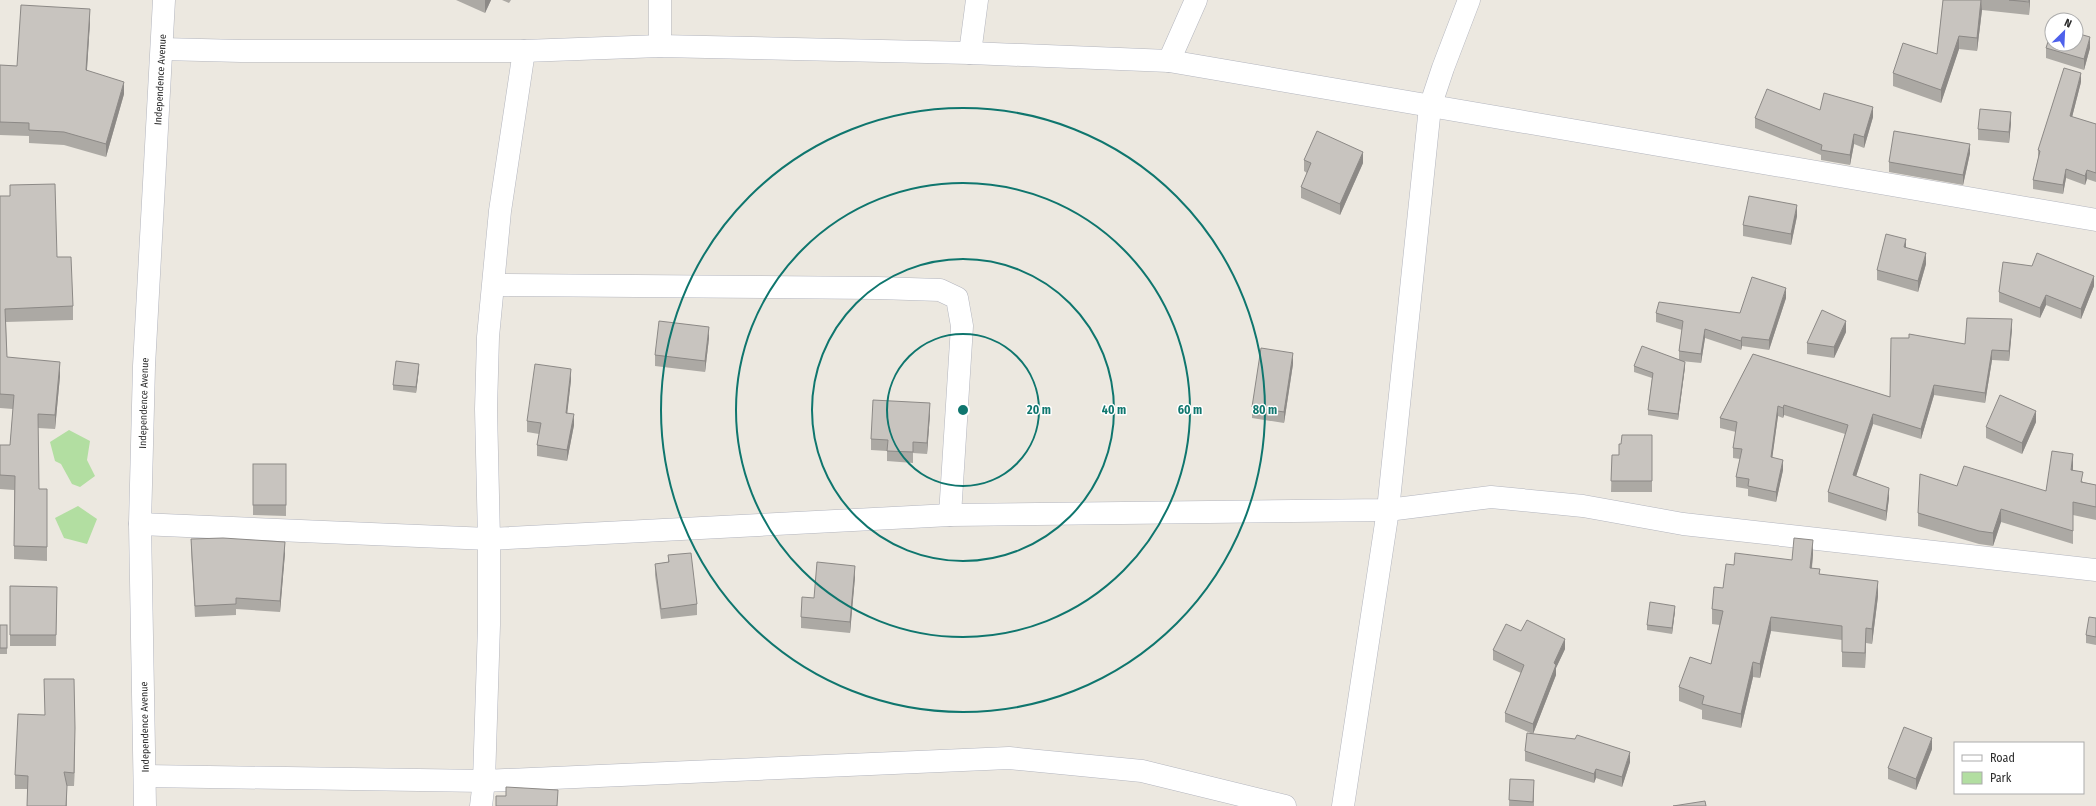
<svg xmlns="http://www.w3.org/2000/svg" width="2096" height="806" viewBox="0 0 2096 806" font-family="'Fira Sans Condensed',sans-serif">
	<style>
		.green { fill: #b2dea1 }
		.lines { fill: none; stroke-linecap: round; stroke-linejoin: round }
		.minor-casing { stroke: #b3b5be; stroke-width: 23 }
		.minor { stroke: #fff; stroke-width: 22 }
		.wall { fill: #aca9a4 }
		.shaded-wall { fill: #8c8986 }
		.building { fill: #c8c4bf; stroke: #8c8986 }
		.ring { fill: none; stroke: #0f766e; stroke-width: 2 }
		.labels { text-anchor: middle; stroke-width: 3; stroke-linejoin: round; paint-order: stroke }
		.street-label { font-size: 10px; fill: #2c2c2c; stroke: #fff }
		.centre { fill: #0f766e; stroke: #fff; stroke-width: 2 }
		.ring-label { font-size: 12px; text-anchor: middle; font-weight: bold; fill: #0f766e; stroke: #fff; stroke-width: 3; stroke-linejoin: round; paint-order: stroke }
	</style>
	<rect width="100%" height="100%" fill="#ece8e0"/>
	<!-- green -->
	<g class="green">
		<polygon points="69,430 90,441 87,460 95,476 80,487 72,484 61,464 55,461 50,442"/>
		<polygon points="78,506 97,519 87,544 64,538 55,518"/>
	</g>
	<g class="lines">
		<defs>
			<g id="minor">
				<polyline points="660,0 660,46"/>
				<polyline points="162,49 241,51 524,51 660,46 970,53 1169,61 2096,220"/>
				<polyline points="970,53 977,0"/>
				<polyline points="1169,61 1196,0"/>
				<polyline points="494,285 878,288 940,290 957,298 962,326 950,515"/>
				<polyline points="140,524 489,539 950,515 1388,510 1491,497 1583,506 1683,524 2096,570"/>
				<polyline points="145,776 484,781 1009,758 1142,771 1285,806"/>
				<path id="s1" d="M145 806 140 524 144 366 164 0"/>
				<polyline points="481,806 484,781 489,625 489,539 486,409 488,337 500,211 524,51"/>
				<polyline points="1343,806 1388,510 1430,107 1443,68 1469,0"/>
			</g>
		</defs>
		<!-- minor casing -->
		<use href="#minor" class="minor-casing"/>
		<!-- minor -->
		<use href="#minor" class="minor"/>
	</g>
	<!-- wall -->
	<g class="wall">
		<polygon points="456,0 491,0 485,13"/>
		<polygon points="502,0 511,0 509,3"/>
		<polygon points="1943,0 2030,0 2029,15 1982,10 1977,51 1959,49 1941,103 1893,86 1893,73 1937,54"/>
		<polygon points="90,22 87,70 124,94 106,157 64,145 29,143 29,136 0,135 0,65 17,66"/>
		<polygon points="2046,48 2090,48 2084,70 2046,58"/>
		<polygon points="2081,82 2072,117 2096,124 2096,182 2087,179 2085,185 2066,178 2063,194 2033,189 2033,180 2038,159 2038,150"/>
		<polygon points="1820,110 1873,117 1864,148 1854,144 1850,165 1821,160 1821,155 1755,128 1755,118"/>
		<polygon points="2011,123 2009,143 1978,140 1978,129"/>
		<polygon points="1970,153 1963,185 1889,172 1889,162"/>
		<polygon points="1304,160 1363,163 1340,215 1301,198 1301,187 1307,173 1304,171"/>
		<polygon points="10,185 57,257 73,306 73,320 6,322 7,357 60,376 55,429 38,428 39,489 47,489 47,561 14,559 14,490 0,489 0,445 10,445 13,409 0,408 0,196 10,196"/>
		<polygon points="1797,216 1791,245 1743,236 1743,225"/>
		<polygon points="1906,247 1926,264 1918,292 1877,280 1877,270"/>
		<polygon points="2094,286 2081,319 2046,305 2040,318 1999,302 1999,292"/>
		<polygon points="1786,298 1769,350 1742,346 1741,350 1705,338 1701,363 1681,361 1685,367 1678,420 1648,415 1648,410 1652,378 1634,372 1634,366 1679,360 1679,351 1682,330 1656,322 1656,313 1740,313"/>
		<polygon points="2012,329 2009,361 1992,360 1985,403 1934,395 1921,439 1873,424 1856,476 1889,498 1886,521 1828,502 1828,492 1845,434 1784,415 1783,418 1778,416 1772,458 1783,470 1776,502 1748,496 1748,489 1736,487 1736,477 1740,459 1733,458 1733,448 1736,432 1720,428 1720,418 1753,354 1890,397 1965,344"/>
		<polygon points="1846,332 1834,358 1807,354 1807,343"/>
		<polygon points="709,338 705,372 655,366 655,355"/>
		<polygon points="1293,364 1284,423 1252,418 1252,407"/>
		<polygon points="419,369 416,393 393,390 393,385"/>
		<polygon points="571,380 567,413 574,425 567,461 537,456 537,445 539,434 527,432 527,421"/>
		<polygon points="930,414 927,454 913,453 913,463 887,461 887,451 871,450 871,439"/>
		<polygon points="2036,422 2022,454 1986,438 1986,427"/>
		<polygon points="1652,435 1652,492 1611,492 1612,455 1619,455 1621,444"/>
		<polygon points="253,464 286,464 286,516 253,515"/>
		<polygon points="2073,467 2073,470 2083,482 2096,485 2096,520 2073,515 2073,544 2001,522 1993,546 1979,544 1918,526 1918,513 1957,486 2046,491"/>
		<polygon points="191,539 285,553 280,612 236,609 236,615 195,617 191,550"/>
		<polygon points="668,555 697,604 697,615 661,619 655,575 655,564 668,562"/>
		<polygon points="1813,555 1812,568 1820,574 1878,596 1872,644 1866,643 1865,668 1842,667 1842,640 1771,631 1760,678 1753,677 1741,728 1702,719 1702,710 1679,701 1679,687 1711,664 1720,625 1712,624 1712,609 1723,588 1734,565 1792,560"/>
		<polygon points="855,577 850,633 801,628 801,617 814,598"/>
		<polygon points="10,586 57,587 56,646 10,646"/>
		<polygon points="1675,611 1672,634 1647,630 1647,625"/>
		<polygon points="2096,618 2096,645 2086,643 2086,635"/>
		<rect x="0" y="625" width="7" height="29"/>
		<polygon points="1521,631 1565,649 1556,668 1556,675 1533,734 1505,722 1505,713 1521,673 1493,660 1493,650"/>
		<polygon points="1575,739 1630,762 1622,787 1596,778 1594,783 1525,761 1525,751"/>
		<polygon points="75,742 74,786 67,786 67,806 27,806 27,789 15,789 15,775"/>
		<polygon points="1932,749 1916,790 1888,779 1888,768"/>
		<polygon points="1510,779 1534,791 1534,806 1509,806"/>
	</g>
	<!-- shaded-wall -->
	<g class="shaded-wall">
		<polygon points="485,0 491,0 485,13"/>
		<polygon points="1981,0 1982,10 1977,51 1977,38"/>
		<polygon points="2029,0 2030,0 2029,15"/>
		<polygon points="90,9 90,22 86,83 86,70"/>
		<polygon points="1959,36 1959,49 1941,103 1941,90"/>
		<polygon points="2090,37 2090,48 2084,70 2084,59"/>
		<polygon points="2081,73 2081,82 2070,125 2070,116"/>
		<polygon points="124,82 124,94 106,157 106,144"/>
		<polygon points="1873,107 1873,117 1864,148 1864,137"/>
		<polygon points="2011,112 2011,123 2009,143 2009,132"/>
		<polygon points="1854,134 1854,144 1850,165 1850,155"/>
		<polygon points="1970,144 1970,153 1963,185 1963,175"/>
		<polygon points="1363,152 1363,163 1340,215 1340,204"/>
		<polygon points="2066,169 2066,178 2063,194 2063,185"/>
		<polygon points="2087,170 2087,179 2085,185 2085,176"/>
		<polygon points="1797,205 1797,216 1791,245 1791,234"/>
		<polygon points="1906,239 1906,250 1904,247"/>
		<polygon points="1926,253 1926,264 1918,292 1918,281"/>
		<polygon points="2094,276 2094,286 2081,319 2081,309"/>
		<polygon points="1786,288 1786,298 1769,350 1769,340"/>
		<polygon points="2046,295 2046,305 2040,318 2040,308"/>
		<polygon points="2012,319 2012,329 2009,361 2009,351"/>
		<polygon points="1846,321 1846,332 1834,358 1834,347"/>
		<polygon points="709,327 709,338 705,372 705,361"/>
		<polygon points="1705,329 1705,338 1701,363 1701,354"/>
		<polygon points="1742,337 1742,346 1741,350 1741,341"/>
		<polygon points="1992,350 1992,360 1985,403 1985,393"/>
		<polygon points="1293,353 1293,364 1284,423 1284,412"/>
		<polygon points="60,362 60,376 55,429 55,415"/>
		<polygon points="1685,362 1685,367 1678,420 1678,414"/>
		<polygon points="419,364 419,369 416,393 416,387"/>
		<polygon points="571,369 571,380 566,424 566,413"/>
		<polygon points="1934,385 1934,395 1921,439 1921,429"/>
		<polygon points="930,403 930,414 927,454 927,443"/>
		<polygon points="1784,405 1784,415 1783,418 1783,408"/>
		<polygon points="1778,406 1778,416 1771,467 1771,457"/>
		<polygon points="2036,411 2036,422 2022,454 2022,443"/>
		<polygon points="574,414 574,425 567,461 567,450"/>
		<polygon points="1873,414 1873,424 1853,486 1853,475"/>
		<polygon points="2073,454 2073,467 2071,483 2071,470"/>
		<polygon points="1783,460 1783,470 1776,502 1776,492"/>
		<polygon points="1889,488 1889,498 1886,521 1886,511"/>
		<polygon points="2001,509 2001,522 1993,546 1993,533"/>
		<polygon points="1813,540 1813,555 1810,582 1810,568"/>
		<polygon points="285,542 285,553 280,612 280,601"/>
		<polygon points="855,566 855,577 850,633 850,622"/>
		<polygon points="1878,581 1878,596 1872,644 1872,629"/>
		<polygon points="1675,606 1675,611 1672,634 1672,628"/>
		<polygon points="1771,617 1771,631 1760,678 1760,664"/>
		<polygon points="1866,628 1866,643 1865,668 1865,653"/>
		<polygon points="1565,639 1565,649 1556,668 1556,675 1533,734 1533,724 1554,663"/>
		<polygon points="1753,662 1753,677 1741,728 1741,714"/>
		<polygon points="75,728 75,742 74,786 74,773"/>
		<polygon points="1932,738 1932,749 1916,790 1916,779"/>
		<polygon points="1630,752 1630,762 1622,787 1622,777"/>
		<polygon points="1596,769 1596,778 1594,783 1594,774"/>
		<polygon points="1534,780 1534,791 1533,806"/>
	</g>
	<!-- building -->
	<g class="building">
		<polygon points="1943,0 1981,0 1977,38 1959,36 1941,90 1893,73 1903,43 1937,54"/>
		<polygon points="2009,0 2029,0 2029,2"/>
		<polygon points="21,5 90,9 86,70 124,82 106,144 64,132 29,130 29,123 0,122 0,65 17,66"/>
		<polygon points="2052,29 2052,44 2076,44 2076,33 2090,37 2084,59 2046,48"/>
		<polygon points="2064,68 2081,73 2070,116 2096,124 2096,173 2087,170 2085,176 2066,169 2063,185 2033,180 2040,151 2038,150"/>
		<polygon points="1767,89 1820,110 1824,93 1873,107 1864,137 1854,134 1850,155 1821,150 1822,145 1755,118"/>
		<polygon points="1980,109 2011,112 2009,132 1978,129"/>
		<polygon points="1317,131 1363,152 1340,204 1301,187 1311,163 1304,160"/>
		<polygon points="1894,131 1970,144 1963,175 1889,162"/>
		<polygon points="55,184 57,257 71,257 73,306 5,309 7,357 60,362 55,415 38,414 39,489 47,489 47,547 14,546 15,476 0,475 0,445 10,445 14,395 0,394 0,196 10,196 10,185"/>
		<polygon points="1749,196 1797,205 1791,234 1743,225"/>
		<polygon points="1886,234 1906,239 1904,247 1926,253 1918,281 1877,270"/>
		<polygon points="2037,253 2094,276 2081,309 2046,295 2040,308 1999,292 2003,262 2032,266"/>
		<polygon points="1752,277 1786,288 1769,340 1742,337 1741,341 1705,329 1701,354 1679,351 1683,321 1656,313 1659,302 1740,313"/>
		<polygon points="1822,310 1846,321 1834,347 1807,343"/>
		<polygon points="1967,318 2012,319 2009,351 1992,350 1985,393 1934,385 1921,429 1873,414 1853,475 1889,488 1886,511 1828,492 1848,425 1784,405 1783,408 1778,406 1771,457 1783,460 1776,492 1748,486 1749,479 1736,477 1742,449 1733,448 1737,422 1720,418 1753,354 1890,397 1891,338 1909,338 1909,334 1965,344"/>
		<polygon points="659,321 709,327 705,361 655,355"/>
		<polygon points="1642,346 1685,362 1678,414 1648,410 1653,373 1634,366"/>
		<polygon points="1261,348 1293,353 1284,412 1252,407"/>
		<polygon points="396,361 419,364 416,387 393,385"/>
		<polygon points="535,364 571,369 566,413 574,414 567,450 537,445 541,423 527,421"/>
		<polygon points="2000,395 2036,411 2022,443 1986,427"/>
		<polygon points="873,400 930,403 927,443 913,442 913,452 887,451 888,440 871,439"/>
		<polygon points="1622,435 1652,435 1652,481 1611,481 1612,455 1619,455 1619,444 1621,444"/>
		<polygon points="2052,451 2073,454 2071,470 2083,472 2081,482 2096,485 2096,507 2073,502 2073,531 2001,509 1993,533 1979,531 1918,513 1920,474 1957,486 1964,466 2046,491"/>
		<rect x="253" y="464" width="33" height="41"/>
		<polygon points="223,538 285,542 280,601 236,598 236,604 195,606 191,539"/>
		<polygon points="1794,538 1813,540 1810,568 1820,569 1819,574 1878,581 1872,629 1866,628 1865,653 1842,652 1842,626 1771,617 1760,664 1753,662 1741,714 1702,704 1704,696 1679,687 1690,657 1711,664 1723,611 1712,609 1714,587 1723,588 1726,564 1734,565 1735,553 1792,560"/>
		<polygon points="691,553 697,604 661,609 655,564 669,562 668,555"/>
		<polygon points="817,562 855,566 850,622 801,617 802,597 814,598"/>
		<polygon points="10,586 57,587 56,635 10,635"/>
		<polygon points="1650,602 1675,606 1672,628 1647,625"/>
		<polygon points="2089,617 2096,618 2096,637 2086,635"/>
		<polygon points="1527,620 1565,639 1554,663 1556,665 1533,724 1505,713 1524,665 1493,650 1506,624 1521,631"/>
		<rect x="0" y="625" width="7" height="23"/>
		<polygon points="44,679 74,679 75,728 74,773 64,772 67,786 66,806 27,806 28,776 15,775 18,714 45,715"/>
		<polygon points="1904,727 1932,738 1916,779 1888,768"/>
		<polygon points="1527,733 1575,739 1577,735 1630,752 1622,777 1596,769 1594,774 1525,751"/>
		<polygon points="1510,779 1534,780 1533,802 1509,800"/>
		<polygon points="506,787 558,790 557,806 496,806 496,796 506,796"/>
		<polygon points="1705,801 1706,806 1673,806"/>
	</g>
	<!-- distance rings -->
	<g class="ring">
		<circle cx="963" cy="410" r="76"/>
		<circle cx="963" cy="410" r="151"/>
		<circle cx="963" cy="410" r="227"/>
		<circle cx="963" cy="410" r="302"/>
	</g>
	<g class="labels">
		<!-- street labels -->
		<g class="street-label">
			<text dy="4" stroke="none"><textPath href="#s1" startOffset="727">Independence Avenue</textPath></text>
			<text dy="4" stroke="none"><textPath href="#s1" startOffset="403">Independence Avenue</textPath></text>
			<text transform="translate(144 727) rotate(-91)" y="4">Independence Avenue</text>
		</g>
	</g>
	<circle cx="963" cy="410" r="6" class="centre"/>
	<g class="ring-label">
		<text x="1039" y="414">20 m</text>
		<text x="1114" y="414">40 m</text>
		<text x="1190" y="414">60 m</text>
		<text x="1265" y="414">80 m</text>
	</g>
	<!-- legend -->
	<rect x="1954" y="742" width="130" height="52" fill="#ffffff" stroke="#ababab"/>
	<rect x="1962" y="755" width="20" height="6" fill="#ffffff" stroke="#ababab"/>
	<text x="1990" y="762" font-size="12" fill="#2c2c2c">Road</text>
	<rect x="1962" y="772" width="20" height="12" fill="#b2dea1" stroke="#ababab"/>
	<text x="1990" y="782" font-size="12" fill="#2c2c2c">Park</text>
	<!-- north arrow -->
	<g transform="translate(2064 32) rotate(24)"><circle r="19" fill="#ffffff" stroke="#ababab"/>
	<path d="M0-3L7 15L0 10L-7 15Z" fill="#4e61eb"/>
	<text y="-6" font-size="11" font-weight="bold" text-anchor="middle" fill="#2c2c2c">N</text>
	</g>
</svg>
